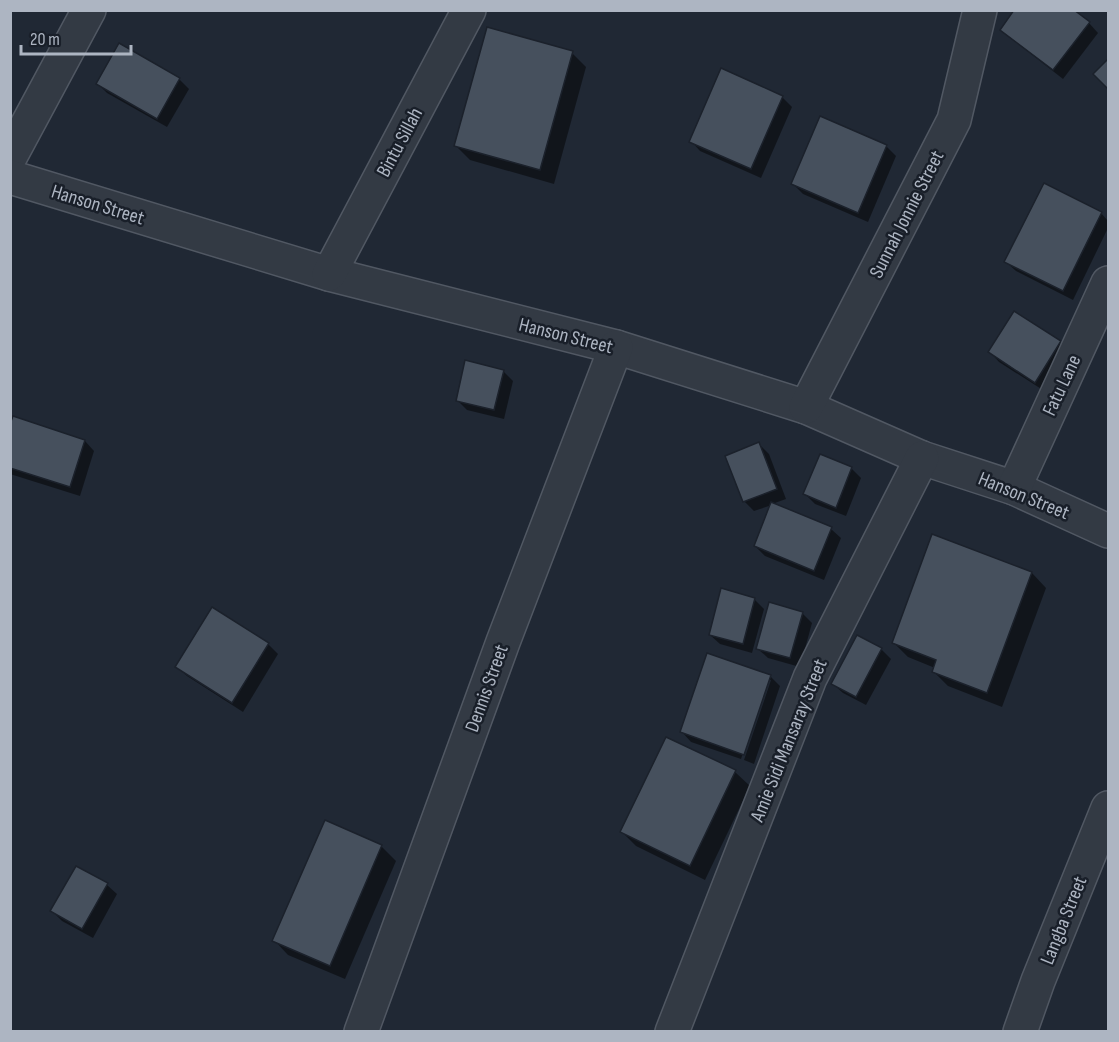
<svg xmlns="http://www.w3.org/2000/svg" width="1119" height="1042" viewBox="0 0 1119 1042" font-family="'Sofia Sans Condensed',sans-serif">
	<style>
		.shadow { fill: #0007 }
		.building { fill: #46505d; stroke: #1b212b; stroke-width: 1.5 }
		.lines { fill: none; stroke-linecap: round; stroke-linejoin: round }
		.minor-casing { stroke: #515863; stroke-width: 36 }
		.minor { stroke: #333a44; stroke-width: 33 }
		.labels { text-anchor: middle; stroke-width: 5; stroke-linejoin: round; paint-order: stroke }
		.street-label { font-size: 20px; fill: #adb5c2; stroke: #191f29 }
	</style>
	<rect width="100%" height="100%" fill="#202834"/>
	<!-- shadow -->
	<g class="shadow">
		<polygon points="1089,23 1098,33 1063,79 1012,39 1002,30"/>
		<polygon points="572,53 586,67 554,184 470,160 456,146"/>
		<polygon points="179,79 189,89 167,127 107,93 98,84"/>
		<polygon points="782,97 792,107 761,178 700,151 691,141"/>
		<polygon points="886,146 896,156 868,222 803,194 793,184"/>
		<polygon points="1101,213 1108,221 1108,228 1073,300 1016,271 1006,262"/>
		<polygon points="1014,313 1060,343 1070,352 1046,392 999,362 990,352"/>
		<polygon points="503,371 513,381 504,419 467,410 457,400"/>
		<polygon points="10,429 85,441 94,451 80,496 10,474"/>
		<polygon points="759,444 769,454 786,499 772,504 831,529 841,538 824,580 765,556 755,546 772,505 754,511 744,501"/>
		<polygon points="851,468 861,478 846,516 815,504 805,494"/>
		<polygon points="933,536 1032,573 1046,588 1002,707 948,686 934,672 935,668 908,657 894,643"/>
		<polygon points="754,599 764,609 752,653 720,644 710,635"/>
		<polygon points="213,609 268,644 278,654 243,712 187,676 177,667"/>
		<polygon points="802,613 812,623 800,667 768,658 758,649"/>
		<polygon points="881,649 891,659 866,705 843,693 833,684"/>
		<polygon points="770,676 780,686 754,764 744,760 771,680 768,680 741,759 691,742 682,732"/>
		<polygon points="735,772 750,786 705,880 636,846 622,832"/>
		<polygon points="381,846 396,861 345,979 288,955 274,940"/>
		<polygon points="107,885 117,894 93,938 62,921 52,911"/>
	</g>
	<!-- building -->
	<g class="building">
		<polygon points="1014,10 1074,10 1090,22 1053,70 1000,30"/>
		<polygon points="487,27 573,51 540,170 454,146"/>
		<polygon points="119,43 180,78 157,119 96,84"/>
		<polygon points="1108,59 1108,89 1093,74"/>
		<polygon points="721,68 783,96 751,169 689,142"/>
		<polygon points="820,116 887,145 858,213 791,184"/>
		<polygon points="1044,183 1102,212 1063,291 1004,262"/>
		<polygon points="1014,311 1061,341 1035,383 988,352"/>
		<polygon points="465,360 504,370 494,410 456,401"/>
		<polygon points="13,416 85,440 70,487 10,468 10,424"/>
		<polygon points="759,442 777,489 743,502 725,456"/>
		<polygon points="820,454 852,467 836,508 803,494"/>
		<polygon points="771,502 832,527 814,571 754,546"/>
		<polygon points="932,534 1032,572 987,693 932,672 936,660 892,643"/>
		<polygon points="721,588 755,598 743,644 709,635"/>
		<polygon points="769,602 803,612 790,658 756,649"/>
		<polygon points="212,607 269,643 232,703 175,667"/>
		<polygon points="857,635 882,648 856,697 831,684"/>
		<polygon points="707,653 771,675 744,755 680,732"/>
		<polygon points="666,737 736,770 690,866 620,832"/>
		<polygon points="325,820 382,845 330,966 272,941"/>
		<polygon points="76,866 108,883 82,929 50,911"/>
	</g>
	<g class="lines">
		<defs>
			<g id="minor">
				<polyline points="10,157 89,10"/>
				<polyline points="10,177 329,274 616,347 806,407 922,458 1014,488 1108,531"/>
				<polyline points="329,274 469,10"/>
				<polyline points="806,407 954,120 980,10"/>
				<polyline points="1014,488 1108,283"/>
				<polyline points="361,1032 503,642 616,347"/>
				<polyline points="672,1032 810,678 922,458"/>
				<polyline points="1020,1032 1038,981 1108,808"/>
			</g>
		</defs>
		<!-- minor casing -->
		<use href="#minor" class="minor-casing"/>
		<!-- minor -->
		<use href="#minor" class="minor"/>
	</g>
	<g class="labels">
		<!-- street labels -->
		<g class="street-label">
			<text transform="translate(399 142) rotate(-62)" y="7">Bintu Sillah</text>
			<text transform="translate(98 204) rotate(17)" y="7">Hanson Street</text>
			<text transform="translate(906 214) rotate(-63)" y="7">Sunnah Jonnie Street</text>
			<text transform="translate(566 335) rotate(14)" y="7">Hanson Street</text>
			<text transform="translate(1061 385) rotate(-65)" y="7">Fatu Lane</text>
			<text transform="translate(1024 495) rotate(22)" y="7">Hanson Street</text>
			<text transform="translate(486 688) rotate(-70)" y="7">Dennis Street</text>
			<text transform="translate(788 740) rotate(-68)" y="7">Amie Sidi Mansaray Street</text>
			<text transform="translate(1063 920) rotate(-68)" y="7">Langba Street</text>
		</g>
	</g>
	<!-- border -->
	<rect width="1119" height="1042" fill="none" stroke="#adb5c2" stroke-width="24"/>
	<!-- scale -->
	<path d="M21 45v9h110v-9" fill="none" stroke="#adb5c2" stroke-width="3"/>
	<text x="30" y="45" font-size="18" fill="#adb5c2" stroke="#191f29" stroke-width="4.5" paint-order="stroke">20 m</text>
</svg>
